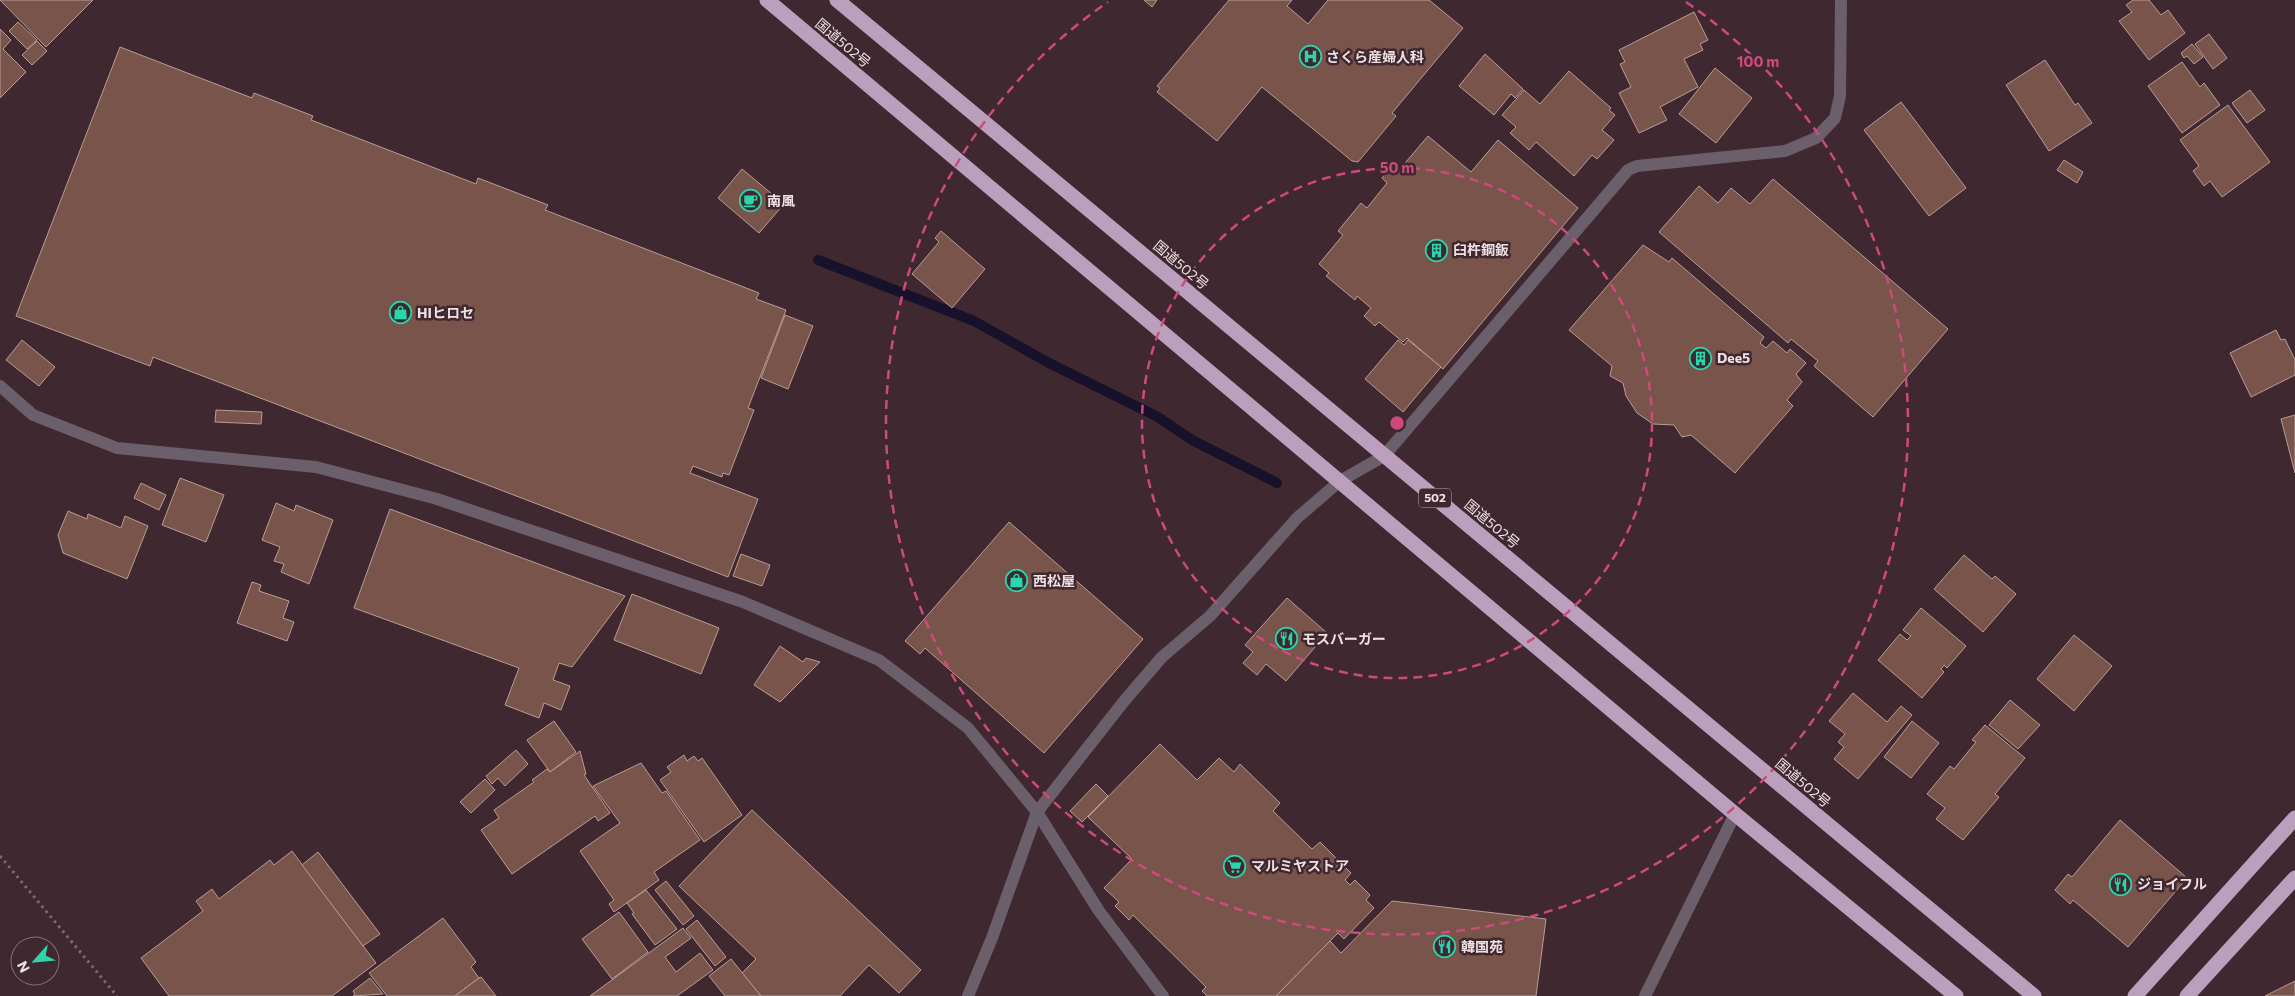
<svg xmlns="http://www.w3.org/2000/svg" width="2295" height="996" viewBox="0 0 2295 996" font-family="Commissioner,'Noto Sans JP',sans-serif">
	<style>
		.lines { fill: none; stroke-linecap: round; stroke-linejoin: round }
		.stream { stroke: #17112c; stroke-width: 10 }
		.building { fill: #79544b; stroke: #b99d96 }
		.path { stroke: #7e6a70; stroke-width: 3; stroke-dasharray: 2.5 4; stroke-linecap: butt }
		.minor { stroke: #6b5f6b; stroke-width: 12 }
		.highway { stroke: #bc9fbd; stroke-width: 15 }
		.ring { fill: none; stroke: #cd4a7d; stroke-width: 2.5; stroke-dasharray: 9 6 }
		.labels { text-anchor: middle; stroke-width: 5; stroke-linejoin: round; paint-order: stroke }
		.shield { fill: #3f282f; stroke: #baa9ae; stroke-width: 1 }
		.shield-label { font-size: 12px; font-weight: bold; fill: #efe0e4 }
		.street-label { font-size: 14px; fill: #efe0e4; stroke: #3f282f }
		.poi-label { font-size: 14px; font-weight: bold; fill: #efe0e4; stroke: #3f282f; text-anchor: start }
		.centre { fill: #cd4a7d; stroke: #3f282f; stroke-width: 2.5 }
		.ring-label { font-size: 15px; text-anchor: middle; font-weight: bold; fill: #cd4a7d; stroke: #3f282f; stroke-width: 5; stroke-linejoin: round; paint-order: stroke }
	</style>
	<rect width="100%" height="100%" fill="#3f282f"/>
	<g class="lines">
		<!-- stream -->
		<polyline class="stream" points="818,260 974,321 1049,363 1158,417 1192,440 1277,483"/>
	</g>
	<!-- building -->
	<g class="building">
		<polygon points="0,0 93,0 46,47"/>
		<polygon points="1144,0 1157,0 1152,7"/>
		<polygon points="1229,0 1292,0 1287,6 1308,24 1328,0 1429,0 1463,28 1392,113 1396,116 1358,162 1352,161 1262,87 1217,141 1157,92 1160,88 1157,86"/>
		<polygon points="2133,0 2149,0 2161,15 2168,10 2185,33 2149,60 2119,21 2132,12 2126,5"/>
		<polygon points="1694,12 1708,40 1700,44 1703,50 1684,59 1698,87 1660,107 1667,120 1639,133 1619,93 1631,87 1620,64 1625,62 1619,50"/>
		<polygon points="18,22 37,40 27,49 9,31"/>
		<polygon points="0,29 11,40 3,49 26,72 0,98"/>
		<polygon points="2209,34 2227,58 2213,69 2195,44"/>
		<polygon points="37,41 47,51 32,65 22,55"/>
		<polygon points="2192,44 2203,57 2194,64 2187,56 2184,58 2181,53"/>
		<polygon points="120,47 252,98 254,93 313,116 311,120 476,184 478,178 548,205 545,210 759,293 756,299 786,310 748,408 754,410 729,475 723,473 722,477 693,466 690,473 758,499 728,577 153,357 150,366 16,316"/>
		<polygon points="1485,54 1523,89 1515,98 1511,94 1494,115 1459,86"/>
		<polygon points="2045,60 2075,105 2078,103 2092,123 2049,151 2006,85"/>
		<polygon points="2182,62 2200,87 2204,83 2220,105 2182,133 2148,86"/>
		<polygon points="1715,68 1752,98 1716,143 1679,114"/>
		<polygon points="1569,71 1611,108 1609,110 1615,115 1602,130 1614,140 1597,159 1592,155 1574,176 1536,142 1529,150 1510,133 1516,127 1502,115 1524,90 1540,104"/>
		<polygon points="2250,90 2265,110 2247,123 2232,103"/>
		<polygon points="1901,102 1966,188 1929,216 1864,130"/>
		<polygon points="2228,105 2270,162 2222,197 2210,181 2204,186 2193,171 2199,166 2180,140"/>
		<polygon points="1428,136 1471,172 1498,140 1578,208 1443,369 1407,338 1403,342 1379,322 1375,326 1364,316 1371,308 1357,296 1355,300 1326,276 1329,273 1319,264 1343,235 1338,231 1361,203 1367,208 1387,183 1382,178 1393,164 1400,169"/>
		<polygon points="2064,160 2083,172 2077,183 2057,170"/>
		<polygon points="742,169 784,204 759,233 718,198"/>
		<polygon points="1773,179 1948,329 1873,417 1814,366 1818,361 1791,339 1788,343 1659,232 1699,186 1718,203 1731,188 1750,204"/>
		<polygon points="941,231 985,269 952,308 912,274 939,242 935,238"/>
		<polygon points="1643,245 1669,262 1672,258 1764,337 1760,343 1766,348 1773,341 1787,353 1790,349 1806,363 1796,374 1802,382 1787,400 1793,406 1735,473 1691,435 1682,437 1674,425 1653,424 1637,413 1626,396 1623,383 1610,376 1612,366 1569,330"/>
		<polygon points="785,315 813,326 788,389 761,378"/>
		<polygon points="2276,330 2281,340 2285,339 2295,360 2295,375 2251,397 2230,353"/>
		<polygon points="22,340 55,367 39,386 6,360"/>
		<polygon points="1398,340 1404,345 1408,340 1441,367 1403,412 1365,379"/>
		<polygon points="216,410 262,412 261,424 215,422"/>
		<polygon points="2295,415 2295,473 2281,419"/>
		<polygon points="180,478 224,495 206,542 162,525"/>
		<polygon points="141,483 166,495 159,510 134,498"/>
		<polygon points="276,503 294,511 296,505 333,520 309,584 281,572 284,564 274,561 280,547 262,540"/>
		<polygon points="390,509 625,596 572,667 559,663 553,680 570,686 561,710 544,703 539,718 505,705 519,668 354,608"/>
		<polygon points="68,511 87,519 88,514 121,528 125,516 148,526 127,579 63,553 58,535"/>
		<polygon points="1009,522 1143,639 1044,753 925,648 920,654 905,641"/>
		<polygon points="741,554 770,565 762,586 733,576"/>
		<polygon points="1964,555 1992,579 1995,576 2016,594 1983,632 1934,589"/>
		<polygon points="252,582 261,585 259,591 289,601 283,618 294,622 287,641 237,623"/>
		<polygon points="632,594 719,628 701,674 614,640"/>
		<polygon points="1287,598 1327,633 1286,681 1266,664 1257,675 1243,663 1253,652 1245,645"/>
		<polygon points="1921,608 1966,646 1947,668 1944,665 1941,669 1944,672 1922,698 1878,660 1900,634 1907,640 1911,636 1903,630"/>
		<polygon points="2074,635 2112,666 2074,711 2037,679"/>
		<polygon points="780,646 803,662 806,658 820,662 780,702 754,685"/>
		<polygon points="1853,693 1887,722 1901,706 1912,715 1858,779 1834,759 1844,747 1838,742 1845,734 1829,721"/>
		<polygon points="2010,700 2040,725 2018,749 1989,725"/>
		<polygon points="554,721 576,752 550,772 527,740"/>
		<polygon points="1912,721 1939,743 1911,778 1884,757"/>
		<polygon points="1985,725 2025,758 1995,794 1999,797 1963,840 1936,819 1945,808 1927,794 1950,766 1954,769 1976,742 1972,740"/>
		<polygon points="1160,744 1197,780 1219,758 1234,772 1240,764 1280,803 1273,811 1312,849 1320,842 1351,873 1345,880 1350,885 1355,880 1370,895 1366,900 1374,908 1344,939 1338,933 1276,996 1207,996 1202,991 1206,987 1133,915 1129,920 1115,906 1119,902 1104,888 1132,859 1088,817"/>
		<polygon points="516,750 528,764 505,786 498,778 492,784 486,776"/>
		<polygon points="580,751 586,774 584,775 610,813 598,821 595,816 512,874 481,830 499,818 494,810 534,782 532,780 547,769 550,772"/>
		<polygon points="684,755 687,761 694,756 698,761 702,758 742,815 704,842 660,780 671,772 667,767"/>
		<polygon points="641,763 662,793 666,791 700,840 654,872 659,880 614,912 609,904 614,900 580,851 620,823 593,786"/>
		<polygon points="485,779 495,790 471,813 460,802"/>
		<polygon points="1096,784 1108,796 1082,822 1070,811"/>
		<polygon points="752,810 921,970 899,993 869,965 840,996 761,996 742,973 756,959 679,886"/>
		<polygon points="2120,820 2187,878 2128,947 2073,900 2070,904 2055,890 2068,874 2072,877"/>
		<polygon points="292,851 376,963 332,996 169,996 141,958 203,911 196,901 212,889 219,899 270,860 274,865"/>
		<polygon points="318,852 380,934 363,946 302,865"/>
		<polygon points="666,881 694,916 683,925 655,890"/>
		<polygon points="646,890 677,929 655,945 632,914 634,913 627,903"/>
		<polygon points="1392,901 1546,919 1536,996 1276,996 1330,941 1341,953"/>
		<polygon points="619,912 648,952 612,979 582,939"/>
		<polygon points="443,918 476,962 471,967 479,978 455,996 387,996 369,973"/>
		<polygon points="697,920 726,957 715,966 686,929"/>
		<polygon points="683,928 691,938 665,957 676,972 700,953 713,970 677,996 590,996"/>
		<polygon points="731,959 761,996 725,996 709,976"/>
		<polygon points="481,977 496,996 455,996 479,978"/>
		<polygon points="370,978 383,994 353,996 355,994 353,991"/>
		<polygon points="2295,981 2295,996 2265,996"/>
	</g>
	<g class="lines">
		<!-- path -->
		<polyline class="path" points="0,856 117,996"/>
		<!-- minor -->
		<g class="minor">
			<polyline points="0,386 33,415 117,448 316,467 437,499 743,602 879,660 968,728 1037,812 1099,911 1163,996"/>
			<polyline points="968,996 992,938 1037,812 1125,700 1162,657 1210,616 1297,518 1340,481 1384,456 1628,170 1637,166 1785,151 1816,138 1835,118 1840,96 1841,0"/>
			<polyline points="1645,996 1735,814"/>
		</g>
		<!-- highway -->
		<g class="highway">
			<polyline points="767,0 1735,814 1956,996"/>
			<polyline points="837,0 2034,996"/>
			<polyline points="2135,996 2295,818"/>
			<polyline points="2187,996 2295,878"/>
		</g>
	</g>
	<!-- distance rings -->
	<g class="ring">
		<circle cx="1397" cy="423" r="255"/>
		<path d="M1686 2A511 511 0 1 1 1108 2"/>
	</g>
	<!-- icons -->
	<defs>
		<symbol id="hospital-ring" viewBox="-11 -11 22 22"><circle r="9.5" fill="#3f282f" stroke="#2cd5ab" stroke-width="1.5"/><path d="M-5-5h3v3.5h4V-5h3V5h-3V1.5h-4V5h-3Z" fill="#2cd5ab"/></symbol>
		<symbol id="cafe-ring" viewBox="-11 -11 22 22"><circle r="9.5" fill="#3f282f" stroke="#2cd5ab" stroke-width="1.5"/><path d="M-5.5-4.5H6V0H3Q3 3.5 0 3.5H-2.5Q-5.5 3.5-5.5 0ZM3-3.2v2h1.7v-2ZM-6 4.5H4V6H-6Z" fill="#2cd5ab"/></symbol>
		<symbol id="building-ring" viewBox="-11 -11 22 22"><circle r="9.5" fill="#3f282f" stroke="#2cd5ab" stroke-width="1.5"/><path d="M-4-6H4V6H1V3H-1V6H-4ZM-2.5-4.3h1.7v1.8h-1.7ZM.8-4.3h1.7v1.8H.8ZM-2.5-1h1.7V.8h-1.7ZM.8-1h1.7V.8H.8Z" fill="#2cd5ab"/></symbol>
		<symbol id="shop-ring" viewBox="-11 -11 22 22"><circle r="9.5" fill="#3f282f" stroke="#2cd5ab" stroke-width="1.5"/><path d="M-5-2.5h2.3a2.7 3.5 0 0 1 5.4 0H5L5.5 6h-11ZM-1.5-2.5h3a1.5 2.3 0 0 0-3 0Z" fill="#2cd5ab"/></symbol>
		<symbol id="restaurant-ring" viewBox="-11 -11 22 22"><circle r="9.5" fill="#3f282f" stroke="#2cd5ab" stroke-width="1.5"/><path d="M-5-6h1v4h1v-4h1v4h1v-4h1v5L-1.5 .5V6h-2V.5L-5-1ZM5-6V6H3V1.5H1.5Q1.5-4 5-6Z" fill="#2cd5ab"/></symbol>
		<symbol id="supermarket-ring" viewBox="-11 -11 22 22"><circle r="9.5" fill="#3f282f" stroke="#2cd5ab" stroke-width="1.5"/><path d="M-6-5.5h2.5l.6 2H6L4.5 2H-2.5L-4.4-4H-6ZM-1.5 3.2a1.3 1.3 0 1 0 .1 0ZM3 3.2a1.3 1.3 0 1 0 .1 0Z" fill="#2cd5ab"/></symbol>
	</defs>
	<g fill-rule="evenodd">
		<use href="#hospital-ring" x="1298" y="44" width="25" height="25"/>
		<use href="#cafe-ring" x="738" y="188" width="25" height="25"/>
		<use href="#building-ring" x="1424" y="238" width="25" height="25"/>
		<use href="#shop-ring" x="388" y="300" width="25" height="25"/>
		<use href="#building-ring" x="1688" y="346" width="25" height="25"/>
		<use href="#shop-ring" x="1004" y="568" width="25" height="25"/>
		<use href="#restaurant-ring" x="1274" y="626" width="25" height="25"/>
		<use href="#supermarket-ring" x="1222" y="854" width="25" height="25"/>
		<use href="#restaurant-ring" x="2108" y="872" width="25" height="25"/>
		<use href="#restaurant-ring" x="1432" y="934" width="25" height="25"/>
	</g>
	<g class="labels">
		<!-- shield labels -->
		<rect class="shield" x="1419" y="488.5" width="32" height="19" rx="4"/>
		<g class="shield-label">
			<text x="1435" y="502">502</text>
		</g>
		<!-- street labels -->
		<g class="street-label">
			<text transform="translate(843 43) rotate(40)" y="5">国道502号</text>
			<text transform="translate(1181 265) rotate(40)" y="5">国道502号</text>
			<text transform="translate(1492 524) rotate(40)" y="5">国道502号</text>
			<text transform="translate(1803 783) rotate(40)" y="5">国道502号</text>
		</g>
		<!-- poi labels -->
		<g class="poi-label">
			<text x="1326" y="62">さくら産婦人科</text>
			<text x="767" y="206">南風</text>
			<text x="1453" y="255">臼杵鋼鈑</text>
			<text x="417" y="318">HIヒロセ</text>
			<text x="1717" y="363">Dee5</text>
			<text x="1033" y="586">西松屋</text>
			<text x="1302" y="644">モスバーガー</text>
			<text x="1251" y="871">マルミヤストア</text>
			<text x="2137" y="889">ジョイフル</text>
			<text x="1461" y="952">韓国苑</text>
		</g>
	</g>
	<circle cx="1397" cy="423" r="8" class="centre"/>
	<g class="ring-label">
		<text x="1758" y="67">100 m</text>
		<text x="1397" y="173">50 m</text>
	</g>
	<!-- north arrow -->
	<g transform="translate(35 961) rotate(243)"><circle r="24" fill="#3f282f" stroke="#857277"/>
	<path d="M0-4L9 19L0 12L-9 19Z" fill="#2cd5ab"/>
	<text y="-8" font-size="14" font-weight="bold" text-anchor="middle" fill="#efe0e4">N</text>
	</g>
</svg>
